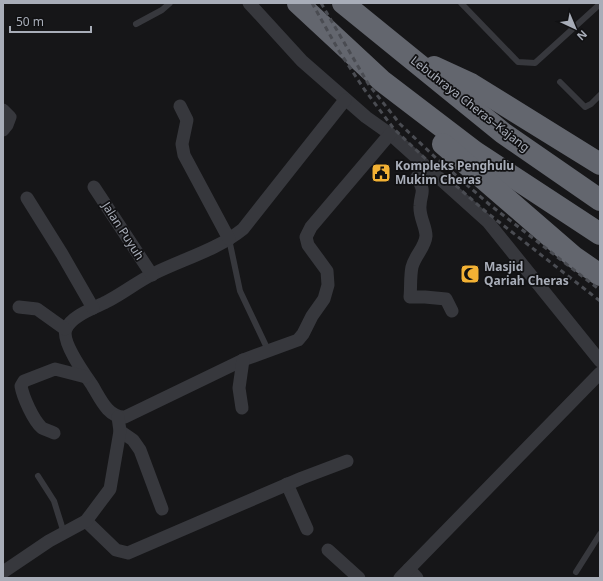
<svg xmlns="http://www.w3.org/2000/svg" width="603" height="581" viewBox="0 0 603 581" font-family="'Noto Sans',sans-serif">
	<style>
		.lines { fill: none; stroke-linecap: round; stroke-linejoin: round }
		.service { stroke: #37383d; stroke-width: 6 }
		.minor { stroke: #37383d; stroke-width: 13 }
		.motorway { stroke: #63666e; stroke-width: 22 }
		.rail { stroke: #4a4c52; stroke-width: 3; stroke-dasharray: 5 4; stroke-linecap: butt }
		.labels { text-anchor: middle; stroke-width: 3.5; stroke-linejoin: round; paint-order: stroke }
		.street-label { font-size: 12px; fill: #a8adb8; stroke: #111113 }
		.poi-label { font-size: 12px; font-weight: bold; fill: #a8adb8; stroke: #111113; text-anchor: start }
	</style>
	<rect width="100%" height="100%" fill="#161618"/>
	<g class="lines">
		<!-- service -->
		<g class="service">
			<polyline points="461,3 518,62 535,63 600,4"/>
			<polyline points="136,24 162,10 170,3"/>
			<polyline points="560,82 585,107 591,104 600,95"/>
			<polyline points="229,239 240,291 268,350"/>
			<polyline points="38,476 54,501 64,533"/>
			<polyline points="576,572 600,534"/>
		</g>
		<!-- minor -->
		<g class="minor">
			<polyline points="249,3 302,61 366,117 390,134 488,222 600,361"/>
			<path d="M345 100 243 229C217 250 183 259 153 274 137 282 122 294 106 302 94 308 71 316 66 329 61 341 85 375 92 385 100 398 108 418 125 417L243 360 298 340 303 334 312 316 324 299 328 285 327 271 308 245 306 237 311 227 390 134"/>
			<polyline points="180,106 187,120 182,144 184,155 229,239"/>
			<polyline points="3,110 10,117 7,125 3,130"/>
			<path d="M427 167 417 177C426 194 421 190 420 206 419 217 426 226 426 236 425 248 415 255 412 267 410 276 411 288 410 297H425L446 299 452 311"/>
			<polyline points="94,187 152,275"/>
			<polyline points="27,198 62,254 93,308"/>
			<polyline points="19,307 37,309 65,329"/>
			<polyline points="242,408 239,388 243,360"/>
			<polyline points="120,431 133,440 140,450 162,509"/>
			<path d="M54 433C50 431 46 430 42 428 33 420 23 397 21 386L24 381 55 369 86 377"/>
			<polyline points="287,484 307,529"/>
			<polyline points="86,521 116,550 128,553 302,478 347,461"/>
			<polyline points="328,550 359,578"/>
			<polyline points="409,569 417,578"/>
			<polyline points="3,572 49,541 86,521 110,489 120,431 118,417"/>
			<polyline points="400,578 600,373"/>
		</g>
		<!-- motorway -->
		<g class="motorway">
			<polyline points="298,3 382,81 475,152 600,234"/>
			<polyline points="343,3 503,133 600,200"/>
			<polyline points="434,67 471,84 600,164"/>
			<polyline points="443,144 574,257 600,275"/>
		</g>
		<!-- rail -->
		<g class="rail">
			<polyline points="312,3 339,51 364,89 394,129 431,164 485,211 600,301"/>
			<polyline points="321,3 369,85 400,124 436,158 490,205 600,290"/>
		</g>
	</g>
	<!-- icons -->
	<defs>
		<symbol id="civic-square" viewBox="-11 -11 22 22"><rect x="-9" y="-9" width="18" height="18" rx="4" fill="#f2b134" stroke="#111113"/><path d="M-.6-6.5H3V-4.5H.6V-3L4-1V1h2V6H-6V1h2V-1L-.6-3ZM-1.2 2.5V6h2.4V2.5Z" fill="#111"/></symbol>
		<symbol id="mosque-square" viewBox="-11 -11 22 22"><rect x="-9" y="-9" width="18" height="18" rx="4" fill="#f2b134" stroke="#111113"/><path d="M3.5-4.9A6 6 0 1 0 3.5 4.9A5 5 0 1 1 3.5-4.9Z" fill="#111"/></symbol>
	</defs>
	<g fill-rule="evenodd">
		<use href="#civic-square" x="370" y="162" width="22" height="22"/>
		<use href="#mosque-square" x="459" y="263" width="22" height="22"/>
	</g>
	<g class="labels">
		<!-- street labels -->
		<g class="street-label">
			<text transform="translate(470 104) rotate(38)" y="4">Lebuhraya Cheras–Kajang</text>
			<text transform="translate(123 231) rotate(57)" y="4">Jalan Puyuh</text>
		</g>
		<!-- poi labels -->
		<g class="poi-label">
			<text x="395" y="170">Kompleks Penghulu<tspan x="395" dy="14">Mukim Cheras</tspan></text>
			<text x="484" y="271">Masjid<tspan x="484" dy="14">Qariah Cheras</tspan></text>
		</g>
	</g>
	<!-- border -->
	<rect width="603" height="581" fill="none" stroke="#a8adb8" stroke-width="8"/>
	<!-- north arrow -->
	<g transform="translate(575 28) rotate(136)" stroke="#111113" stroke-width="3" paint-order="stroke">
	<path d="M0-3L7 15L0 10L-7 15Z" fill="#a8adb8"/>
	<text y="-6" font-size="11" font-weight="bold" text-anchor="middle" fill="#a8adb8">N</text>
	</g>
	<!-- scale -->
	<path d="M10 26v6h81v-6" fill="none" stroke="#a8adb8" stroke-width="2"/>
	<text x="16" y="26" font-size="12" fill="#a8adb8" stroke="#111113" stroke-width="3" paint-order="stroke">50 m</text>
</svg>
